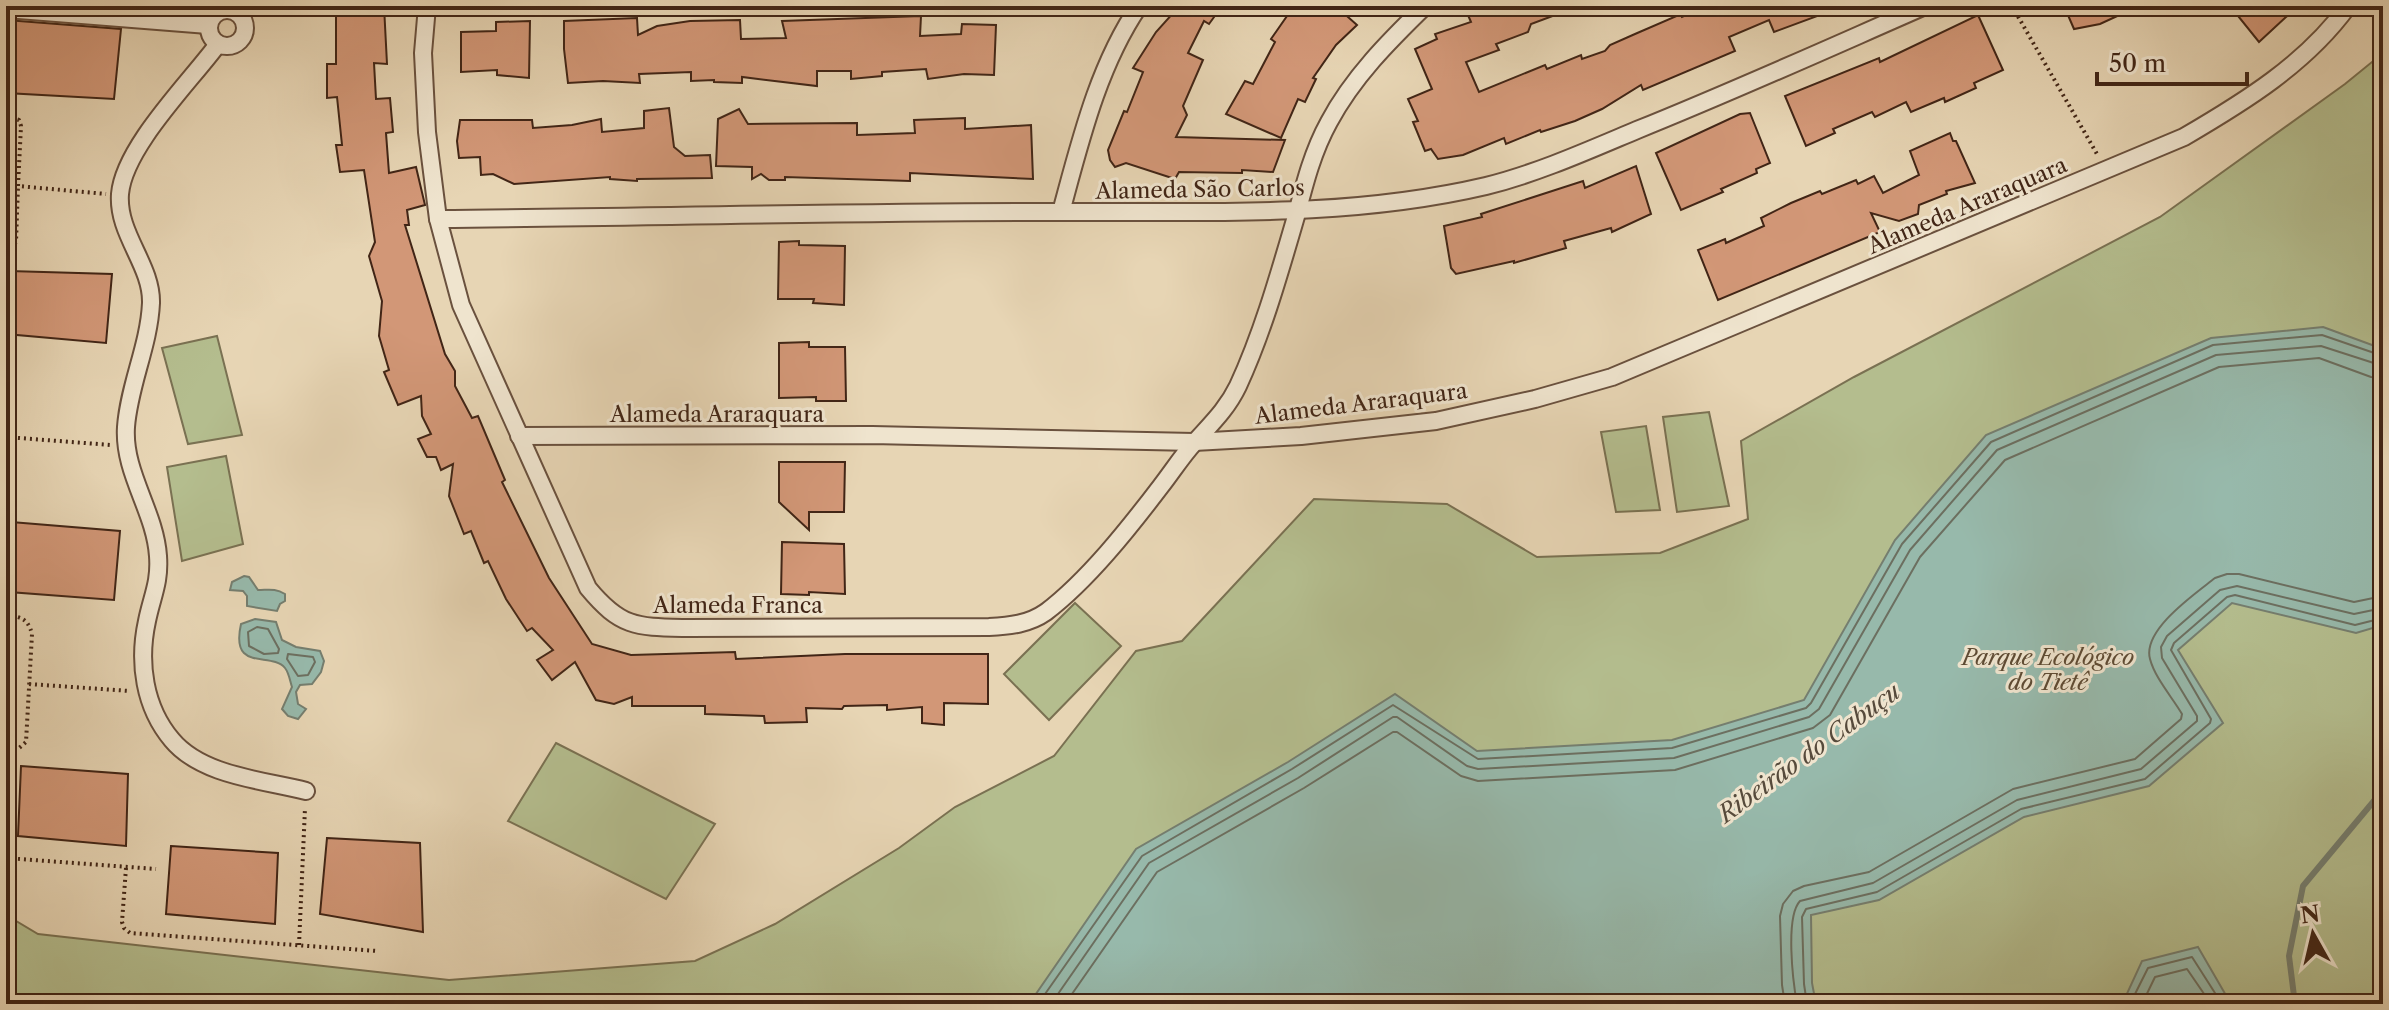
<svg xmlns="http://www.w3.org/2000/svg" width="2389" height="1010" viewBox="0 0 2389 1010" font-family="'Libre Caslon Text',serif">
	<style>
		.green { fill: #b4bd8e; stroke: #7a7152; stroke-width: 2 }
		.water { fill: #97b9ab; stroke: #757e6f; stroke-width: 2 }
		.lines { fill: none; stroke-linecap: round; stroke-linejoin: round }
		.shore { stroke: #6c6f60; stroke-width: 2 }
		.stream { stroke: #757e6f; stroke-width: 6 }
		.building { fill: #d29777; stroke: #412516; stroke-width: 2 }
		.minor-casing { stroke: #6a513e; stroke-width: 20 }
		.path { stroke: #412516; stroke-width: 4; stroke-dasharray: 2 4; stroke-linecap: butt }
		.minor { stroke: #efe4ce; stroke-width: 16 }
		.labels { text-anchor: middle; stroke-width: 6; stroke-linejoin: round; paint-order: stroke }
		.street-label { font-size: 22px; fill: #412516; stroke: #efe4ce }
		.park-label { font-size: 22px; font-style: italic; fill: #5e4b34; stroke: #efe4ce }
		.water-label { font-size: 24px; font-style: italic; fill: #564a3b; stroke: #efe4ce }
	</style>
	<rect width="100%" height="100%" fill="#e7d5b4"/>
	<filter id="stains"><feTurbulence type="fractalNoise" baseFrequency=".0025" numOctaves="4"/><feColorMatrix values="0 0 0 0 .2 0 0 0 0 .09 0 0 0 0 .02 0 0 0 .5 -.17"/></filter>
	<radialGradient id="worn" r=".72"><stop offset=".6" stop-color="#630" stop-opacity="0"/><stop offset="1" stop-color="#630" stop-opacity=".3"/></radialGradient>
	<!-- green -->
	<g class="green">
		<polygon points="2383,53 2383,1004 6,1004 6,915 38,934 449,980 695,961 775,924 899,848 955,807 1054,756 1136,651 1182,641 1314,499 1447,504 1537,557 1660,553 1748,519 1741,441 1854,377 2160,217 2345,84"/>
		<polygon points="217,336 242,435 188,444 162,348"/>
		<polygon points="1709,412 1729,506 1677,512 1663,417"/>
		<polygon points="1646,426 1660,510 1616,512 1601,432"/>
		<polygon points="226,456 243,544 182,561 167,467"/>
		<polygon points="1075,603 1121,646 1049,720 1004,674"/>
		<polygon points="556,743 715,824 666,899 508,821"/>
	</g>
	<!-- water -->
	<g class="water">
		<polygon points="2323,327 2383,349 2383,625 2356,633 2232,603 2178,650 2223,723 2149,786 2024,817 1879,900 1811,915 1812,983 1816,1004 1029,1004 1136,849 1288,762 1395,694 1477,751 1672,740 1804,700 1895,540 1986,435 2211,338"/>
		<path d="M244 576 249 577 258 590C269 590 275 588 285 594V601L280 604 277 611 247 606V596L243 591 230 590 232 582Z"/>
		<path d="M255 619 276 622 282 640 296 647 320 651 324 661 321 672 312 684 300 685 296 692 298 704 306 709 298 719 288 716 282 709 292 687C290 681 289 673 285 668 271 651 230 673 241 624Z"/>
		<polygon points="2198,947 2231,1004 2106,1004 2125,998 2142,961"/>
	</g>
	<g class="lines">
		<!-- shore -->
		<g class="shore">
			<polygon points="257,627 268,629 279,649 278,653 264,654 249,646 248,632"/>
			<polygon points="288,654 313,657 315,662 308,675 298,676 287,659"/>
			<polyline points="1038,1004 1142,856 1292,769 1393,705 1478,759 1672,748 1806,708 1811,703 1902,544 1991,442 2213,345 2322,335 2383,356"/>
			<polyline points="1051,1004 1149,863 1298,778 1393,717 1397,717 1467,766 1478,769 1674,758 1809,717 1819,709 1910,550 1997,450 2216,355 2321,346 2383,366"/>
			<polyline points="1065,1004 1157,872 1304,788 1393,732 1397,732 1461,776 1478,781 1675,770 1813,728 1830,715 1920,557 2005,460 2219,367 2319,358 2371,377 2383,378"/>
			<path d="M1785 1004 1782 985 1780 916 1783 904 1793 891 1804 886 1869 872 2013 789 2135 759 2181 719 2182 714C2172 697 2155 678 2150 659 2142 630 2195 594 2215 578L2227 574H2239L2354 602 2383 596"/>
			<path d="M1797 1004C1793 982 1785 917 1800 901L1873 883 2017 800 2141 769 2197 721V716L2162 658 2161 647 2167 636 2220 590 2237 586 2354 614 2383 608"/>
			<polyline points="1807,1004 1804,984 1802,917 1806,909 1877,892 2021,809 2145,779 2210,723 2211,719 2171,650 2174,643 2227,597 2235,595 2355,625 2383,618"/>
			<polyline points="2130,1004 2148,968 2192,957 2222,1004"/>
			<polyline points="2142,1004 2155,977 2187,969 2211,1004"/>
		</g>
		<!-- stream -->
		<polyline class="stream" points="2295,1004 2289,956 2303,886 2383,790"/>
	</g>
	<!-- building -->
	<g class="building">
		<polygon points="336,6 384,6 387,64 374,63 376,99 390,98 393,132 386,133 389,173 416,167 425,205 407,210 409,225 405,225 445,354 455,371 455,386 472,418 478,416 505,480 502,482 549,578 592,644 631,655 735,652 736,659 845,654 988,654 988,704 944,703 944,725 922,723 922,707 887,710 887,705 844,706 842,709 806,708 807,722 765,723 764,716 705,714 705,706 632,706 632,697 614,704 596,700 575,662 552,680 537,660 553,650 532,628 527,631 506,599 488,561 484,563 471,531 464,534 449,496 453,464 441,470 436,457 427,457 418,439 431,434 422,416 421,396 398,405 384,372 389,370 379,336 382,301 369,256 375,242 364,170 340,172 336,145 342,145 337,97 327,98 327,64 336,64"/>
		<polygon points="1167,6 1222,6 1209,24 1204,21 1188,53 1203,60 1183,106 1187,115 1176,137 1285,140 1273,172 1242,170 1242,173 1179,172 1175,179 1126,163 1115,167 1110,160 1108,150 1124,111 1127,112 1143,72 1133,68 1156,32 1175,11"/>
		<polygon points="1294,6 1360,6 1348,17 1357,25 1336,45 1313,78 1316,79 1305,102 1298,99 1281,138 1226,114 1245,81 1253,84 1275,42 1271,39"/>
		<polygon points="1464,6 1574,8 1531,24 1528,32 1496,44 1499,50 1466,62 1479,92 1545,65 1547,69 1581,55 1582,59 1605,51 1610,45 1635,34 1681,14 1682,17 1707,6 1838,6 1839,8 1774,32 1769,20 1729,37 1735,51 1643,90 1641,85 1602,109 1575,121 1541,132 1540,130 1506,144 1504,138 1463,155 1438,159 1431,149 1425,151 1413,122 1418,121 1408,99 1432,89 1415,49 1437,39 1435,34 1471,22"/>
		<polygon points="2064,6 2139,6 2100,24 2074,29"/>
		<polygon points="2230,6 2298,6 2259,42"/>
		<polygon points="1978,15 2003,70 1974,83 1976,88 1945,102 1944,98 1911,112 1906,102 1875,117 1872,112 1833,129 1835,133 1806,146 1785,96 1879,58 1880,62"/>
		<polygon points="921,16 920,36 961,34 962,24 996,25 994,75 964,74 928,79 926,69 882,72 882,76 851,79 851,71 817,71 817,86 742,77 742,83 714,82 714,80 691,81 691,72 639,74 640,83 603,81 568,83 564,49 564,21 637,18 638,35 657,26 690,21 740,20 741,39 786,38 782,21"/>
		<polygon points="6,20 121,29 114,99 6,93"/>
		<polygon points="530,21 529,78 497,75 497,70 461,72 461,32 496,31 496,22"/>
		<polygon points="669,108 674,147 685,156 710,155 712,178 637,179 637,181 610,179 610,177 514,184 493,174 481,175 480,157 459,158 457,141 460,120 532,120 533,128 572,125 601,119 602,132 644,128 644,111"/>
		<polygon points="739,109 748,124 857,123 857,135 915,133 914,120 965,118 965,129 1031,125 1033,179 910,173 910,181 785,177 785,180 769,180 761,174 752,179 752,167 716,166 718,119"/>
		<polygon points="1750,113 1770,163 1756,169 1757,173 1721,189 1723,192 1681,210 1656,153 1740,114"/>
		<polygon points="1950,133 1953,141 1956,141 1975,183 1946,191 1947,194 1919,205 1918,214 1899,221 1871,213 1880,232 1718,300 1698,250 1725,239 1726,243 1764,226 1761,218 1791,203 1820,191 1822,194 1856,180 1858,184 1874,176 1883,193 1919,175 1910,151"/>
		<polygon points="1636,166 1651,214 1612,232 1611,228 1564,241 1566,248 1514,263 1514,261 1456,274 1451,268 1444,226 1482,217 1481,214 1583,181 1585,188"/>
		<polygon points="799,241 799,245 845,246 844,305 813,303 814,299 778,299 779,242"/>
		<polygon points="9,271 112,274 106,343 6,334"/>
		<polygon points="809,342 809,347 845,347 846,401 816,401 816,397 779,398 779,343"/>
		<polygon points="779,462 845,462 844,512 809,512 809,530 779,502"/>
		<polygon points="11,522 120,531 114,600 9,592"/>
		<polygon points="782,542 844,544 845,594 809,592 809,595 781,594"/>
		<polygon points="21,766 128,774 126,846 18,836"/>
		<polygon points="327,838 420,843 423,932 320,914"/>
		<polygon points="171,846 278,853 275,924 166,914"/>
	</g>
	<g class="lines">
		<defs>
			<g id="minor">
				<path d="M427 6 423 53 427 132 438 219 461 305 588 588C621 628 637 627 687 628L989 627C1010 626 1029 624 1046 612 1088 580 1129 528 1161 486 1172 472 1182 456 1194 443 1211 424 1227 409 1238 386 1263 332 1280 271 1297 213 1305 182 1313 151 1329 122 1353 77 1389 41 1425 6"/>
				<polyline points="6,9 208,25"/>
				<circle cx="227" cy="28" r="18"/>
				<path d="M218 44C190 82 124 147 120 194 117 234 152 265 151 303 149 346 129 385 126 427 123 473 155 511 158 556 160 583 152 596 147 621 138 662 144 707 172 740 202 776 263 780 306 791"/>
				<path d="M1061 212C1080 142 1098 66 1139 6"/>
				<path d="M438 219C645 217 852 212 1059 212 1202 211 1345 219 1486 186 1538 173 1587 151 1637 130 1734 91 1829 48 1925 6"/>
				<path d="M519 436 872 435 1194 442 1301 436 1436 421 1535 399 1612 377 2184 137C2244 102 2306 64 2348 6"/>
			</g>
		</defs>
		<!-- minor casing -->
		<use href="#minor" class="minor-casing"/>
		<!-- path -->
		<g class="path">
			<polyline points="2012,6 2097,154"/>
			<polyline points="6,116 19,120 21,126 18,186 106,194"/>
			<polyline points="6,251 11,250 16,242 18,186"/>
			<polyline points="6,437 111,445"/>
			<path d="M6 615C22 617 28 619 32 634L26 742 18 749 6 752"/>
			<polyline points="29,684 130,691"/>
			<polyline points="6,858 156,869"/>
			<polyline points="126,868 122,922 124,928 130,933 377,951"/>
			<polyline points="299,945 305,808"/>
		</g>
		<!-- minor -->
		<use href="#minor" class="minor"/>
	</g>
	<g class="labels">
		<!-- street labels -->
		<g class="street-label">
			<text transform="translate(1200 189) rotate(-1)" y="8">Alameda São Carlos</text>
			<text transform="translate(1967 205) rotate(-23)" y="8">Alameda Araraquara</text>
			<text transform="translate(1361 403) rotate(-7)" y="8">Alameda Araraquara</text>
			<text x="717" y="422">Alameda Araraquara</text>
			<text x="738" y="613">Alameda Franca</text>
		</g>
		<!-- park labels -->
		<g class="park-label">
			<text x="2048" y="665">Parque Ecológico<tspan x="2048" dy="25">do Tietê</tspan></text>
		</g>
		<!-- water labels -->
		<g class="water-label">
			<text transform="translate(1809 753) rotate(-36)" y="8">Ribeirão do Cabuçu</text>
		</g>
	</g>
	<!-- margin -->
	<rect width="2389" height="1010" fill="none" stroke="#e7d5b4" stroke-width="32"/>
	<rect x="8" y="8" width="2373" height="994" fill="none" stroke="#412516" stroke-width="4"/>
	<rect x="16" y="16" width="2357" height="978" fill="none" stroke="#412516" stroke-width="2"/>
	<!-- north arrow -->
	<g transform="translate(2313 934) rotate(352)" stroke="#efe4ce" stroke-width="6" paint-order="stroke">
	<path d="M0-6L14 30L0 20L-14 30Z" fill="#412516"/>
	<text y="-12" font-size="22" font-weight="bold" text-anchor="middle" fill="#412516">N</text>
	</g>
	<!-- scale -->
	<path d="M2097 72v12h150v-12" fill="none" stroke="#412516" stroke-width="4"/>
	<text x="2109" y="72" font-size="24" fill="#412516" stroke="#efe4ce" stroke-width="6" paint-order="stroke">50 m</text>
	<rect width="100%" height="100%" filter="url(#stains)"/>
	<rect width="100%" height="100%" fill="url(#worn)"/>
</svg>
